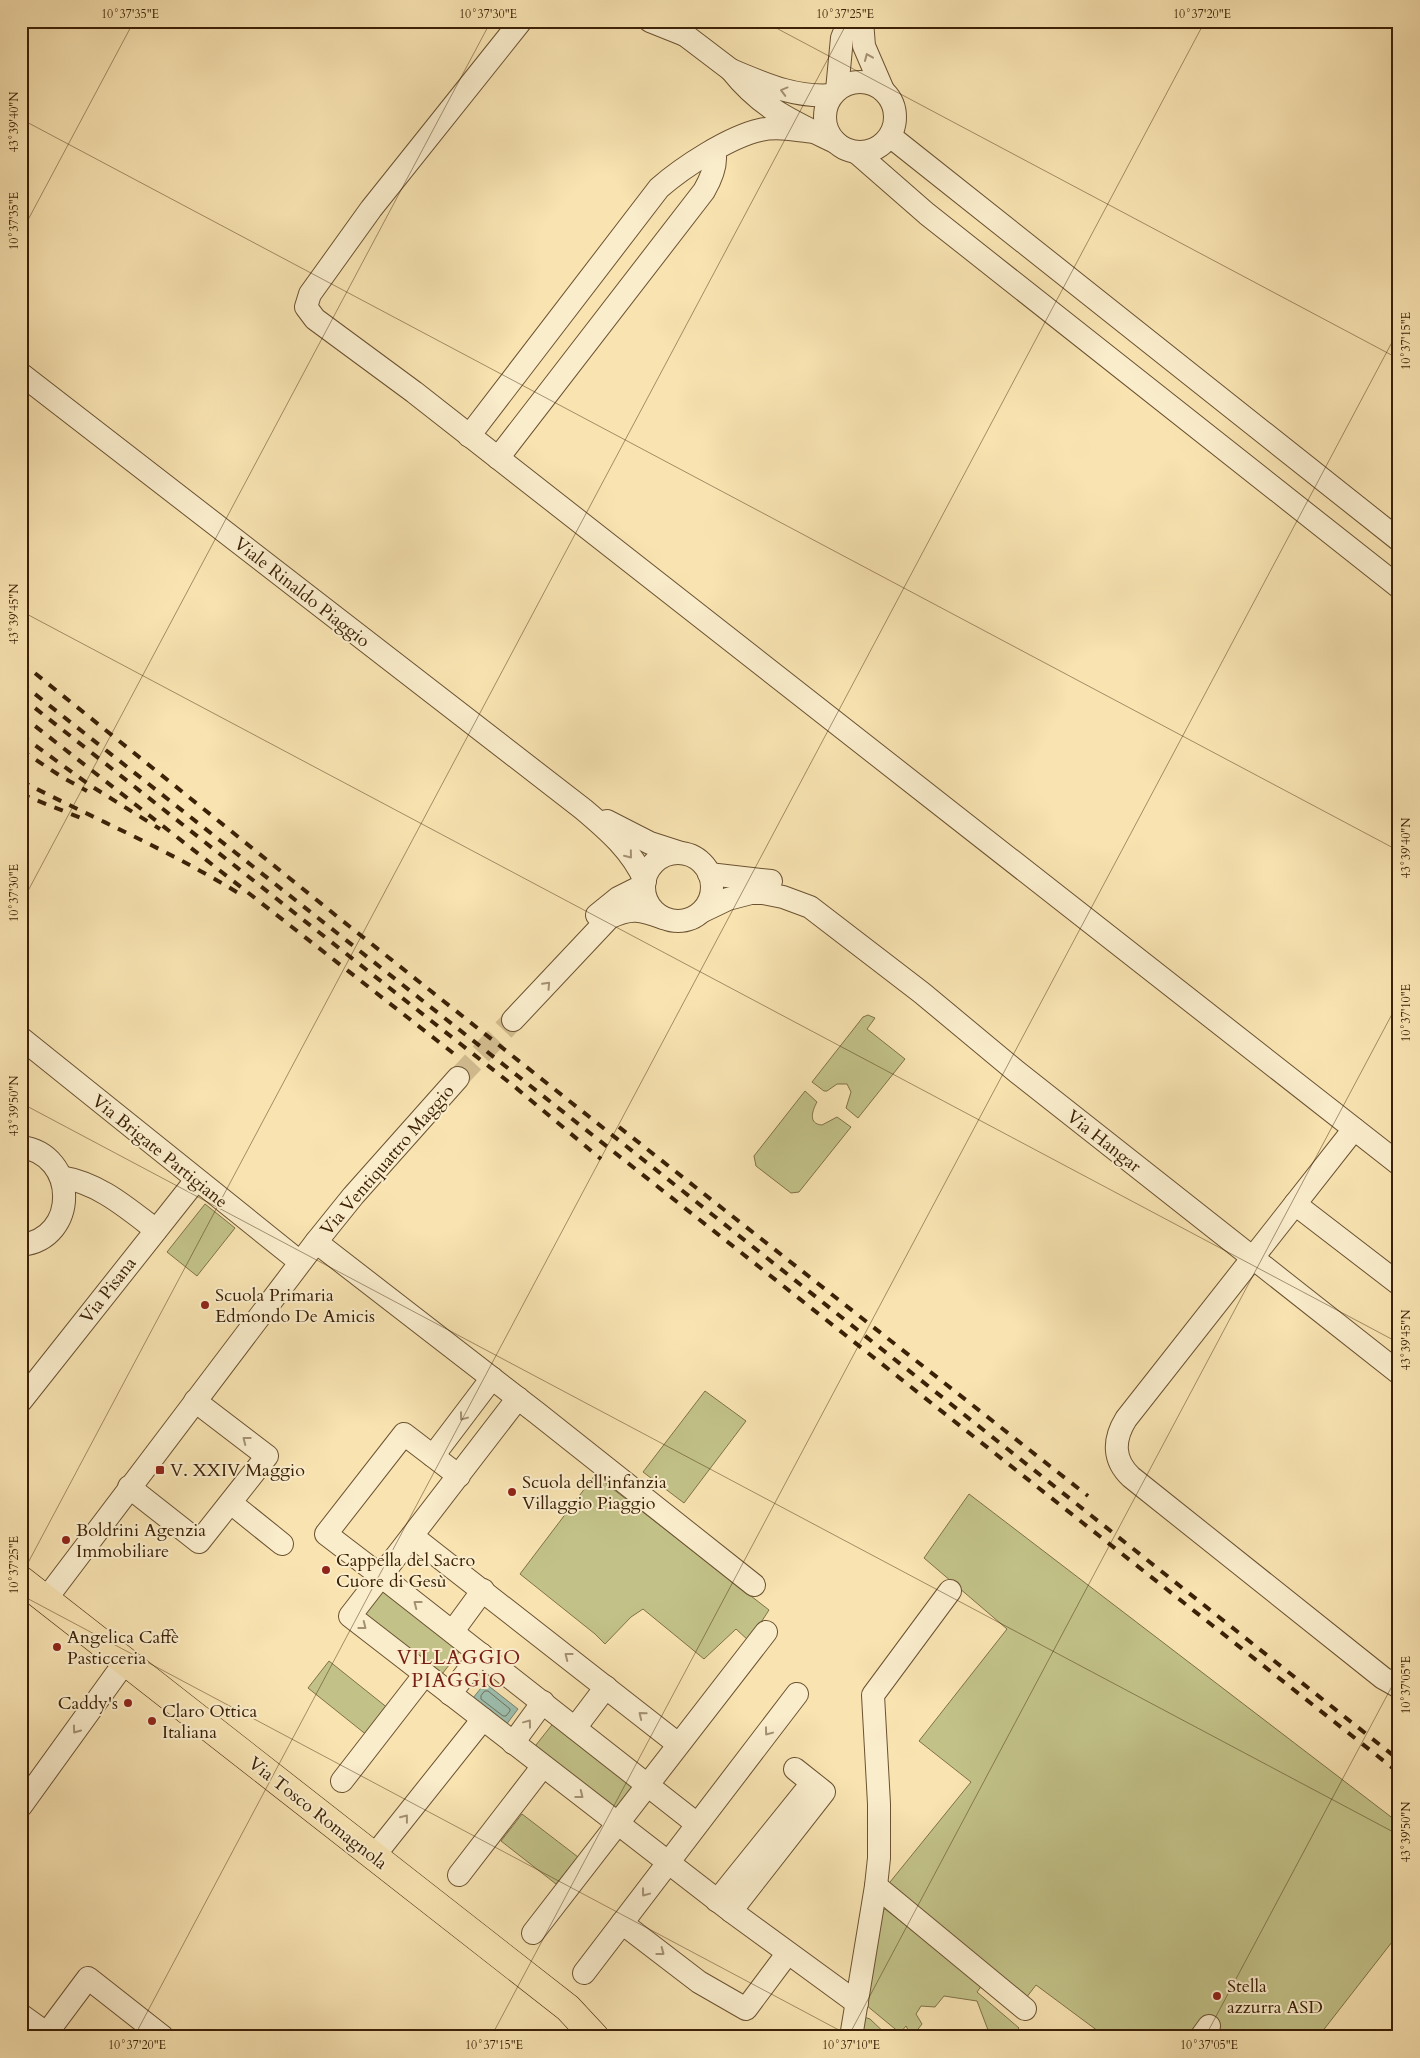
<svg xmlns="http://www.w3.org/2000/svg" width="1420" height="2058" viewBox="0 0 1420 2058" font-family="Cardo,serif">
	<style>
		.green { fill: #c2c288; stroke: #7f7248 }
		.water { fill: #9dbeae; stroke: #767f6b }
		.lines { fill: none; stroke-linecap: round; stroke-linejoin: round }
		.shore { stroke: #6c705a; stroke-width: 1 }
		.minor-tunnel { stroke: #d2bc8f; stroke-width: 22; stroke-dasharray: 22 11; stroke-linecap: butt }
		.minor-casing { stroke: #6b5232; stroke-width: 24 }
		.major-casing { stroke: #3c2107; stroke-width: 29 }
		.minor { stroke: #faedcc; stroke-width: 22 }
		.major { stroke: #f8e3b1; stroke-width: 28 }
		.rail { stroke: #3c2107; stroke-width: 4; stroke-dasharray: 9 9; stroke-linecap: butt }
		.oneway { stroke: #a49173 }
		.ticks { fill: none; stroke: #3c2107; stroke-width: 1; stroke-opacity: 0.45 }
		.poi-dot { fill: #8f2418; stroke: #faedcc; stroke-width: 2 }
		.labels { text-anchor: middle; stroke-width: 4; stroke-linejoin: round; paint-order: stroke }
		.street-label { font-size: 18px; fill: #3c2107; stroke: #faedcc }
		.poi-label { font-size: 18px; fill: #3c2107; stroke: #faedcc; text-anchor: start }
		.quarter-label { font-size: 20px; letter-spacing: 1px; fill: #7a1f14; stroke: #faedcc }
		.neatline { fill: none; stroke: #3c2107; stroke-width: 2 }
		.ticks-label { font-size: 12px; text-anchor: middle; fill: #3c2107 }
	</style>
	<rect width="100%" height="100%" fill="#f8e3b1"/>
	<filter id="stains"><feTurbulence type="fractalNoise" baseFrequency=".004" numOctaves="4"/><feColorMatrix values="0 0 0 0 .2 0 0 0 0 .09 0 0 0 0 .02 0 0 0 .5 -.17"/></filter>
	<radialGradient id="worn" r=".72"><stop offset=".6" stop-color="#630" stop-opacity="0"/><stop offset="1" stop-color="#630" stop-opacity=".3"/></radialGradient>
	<!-- green -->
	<g class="green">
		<polygon points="868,1015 875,1018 867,1029 905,1059 858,1118 846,1108 851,1092 847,1084 837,1084 827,1091 824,1091 812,1082 863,1017"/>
		<path d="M805 1091 817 1102C812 1111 808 1124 822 1125L837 1117 851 1127 799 1192 791 1193 756 1166 754 1156Z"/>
		<polygon points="205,1204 235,1228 197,1276 167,1252"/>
		<polygon points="705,1391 746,1421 684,1503 643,1472"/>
		<polygon points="595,1475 769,1610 749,1641 736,1629 704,1659 643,1609 631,1617 605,1644 595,1634 520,1574"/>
		<polygon points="969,1494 1399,1823 1399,1933 1318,2037 1106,2037 1036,1985 1026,1998 886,1887 971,1782 919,1741 1007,1629 924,1558"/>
		<polygon points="385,1587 463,1647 439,1678 361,1618"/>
		<polygon points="329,1661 389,1709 368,1736 308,1688"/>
		<polygon points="555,1721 639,1786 617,1815 532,1750"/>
		<polygon points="522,1814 578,1857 556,1884 501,1841"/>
		<polygon points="885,1909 982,1985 977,1992 1019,2028 1011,2037 983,2037 988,2030 977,2001 944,1996 935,2007 921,2006 916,2014 922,2024 912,2037 906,2026 900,2033 866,2005 881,1911"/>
		<polygon points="864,2017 870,2019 889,2037 861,2037"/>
	</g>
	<!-- water -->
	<polygon class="water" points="485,1683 518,1709 506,1725 473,1698"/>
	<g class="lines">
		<!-- shore -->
		<polygon class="shore" points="485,1691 488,1691 510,1709 510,1711 506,1716 503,1716 481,1699 481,1696"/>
		<!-- minor-tunnel -->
		<polyline class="minor-tunnel" points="458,1078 513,1020"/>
		<defs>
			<g id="minor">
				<polyline points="521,21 371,209 310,294 306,307 315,319 414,392 1399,1164"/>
				<polyline points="650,21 685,35 672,21"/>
				<polyline points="862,21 864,46 883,90"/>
				<polyline points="685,35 731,70"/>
				<circle cx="860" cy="117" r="35"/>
				<polyline points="837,90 842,38 849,21"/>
				<path d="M832 95C795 98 765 84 731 70 762 109 792 121 835 142"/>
				<polyline points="890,136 1399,540"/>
				<polyline points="856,152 927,214 1399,587"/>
				<path d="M21 374 583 809C608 830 632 851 645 881"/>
				<path d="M469 436 659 188C683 167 729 137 760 130 777 126 797 130 815 132"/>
				<path d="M498 458 704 191C711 179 718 164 714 150"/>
				<polyline points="607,821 650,843 681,853"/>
				<circle cx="678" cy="887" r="34"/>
				<polyline points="709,874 771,881"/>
				<polyline points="703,911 728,899 751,893 763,893 783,897 810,907 922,993 1017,1072 1399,1373"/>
				<polyline points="597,915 618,898 644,885"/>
				<path d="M513 1020 609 918C631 907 641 910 663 918"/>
				<polyline points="21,1038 300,1262"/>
				<path d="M1354 1129 1126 1419C1113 1440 1113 1460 1131 1477L1383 1678 1399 1687"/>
				<path d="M21 1147C78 1154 79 1239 21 1245"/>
				<path d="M61 1177C99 1183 127 1208 156 1230"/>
				<polyline points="1295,1204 1399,1284"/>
				<polyline points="316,1242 537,1413 754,1585"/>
				<polyline points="21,1401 196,1180"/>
				<polyline points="433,1456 492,1378"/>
				<polyline points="459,1476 404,1434 326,1534 381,1576 518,1398"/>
				<polyline points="129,1487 199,1542 267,1456 195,1401"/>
				<polyline points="231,1503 282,1544"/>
				<polyline points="412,1536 678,1744"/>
				<polyline points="46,1599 316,1242 353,1196 458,1078"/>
				<polyline points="453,1631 483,1590"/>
				<polyline points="450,1694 481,1654"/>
				<polyline points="575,1728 606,1687"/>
				<polyline points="513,1743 543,1702"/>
				<polyline points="342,1781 425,1674"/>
				<polyline points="21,1806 125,1662"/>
				<polyline points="697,1824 381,1576 350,1616 731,1911 857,2003"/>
				<polyline points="374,1856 483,1719"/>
				<polyline points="459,1875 543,1766"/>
				<polyline points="876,1886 1025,2009"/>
				<polyline points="717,1901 812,1783"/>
				<polyline points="731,1911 824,1792 795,1769"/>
				<polyline points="622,1923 699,1982 746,2009 787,1954"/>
				<polyline points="533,1933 766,1632"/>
				<polyline points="584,1973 797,1694"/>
				<polyline points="21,2015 46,2033"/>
				<polyline points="44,2037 88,1978 163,2037"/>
				<polyline points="851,2037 876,1886 879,1858 879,1804 873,1695 950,1591"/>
				<polyline points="1201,2037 1209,2026"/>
			</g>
			<polyline id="major" points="21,1580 568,2008 595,2037"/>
		</defs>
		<!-- minor casing -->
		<use href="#minor" class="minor-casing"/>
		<!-- major casing -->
		<use href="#major" class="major-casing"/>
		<!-- minor -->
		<use href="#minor" class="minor"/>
		<!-- major -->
		<use href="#major" class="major"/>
		<!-- rail -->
		<g class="rail">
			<polyline points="21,662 349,926 1399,1760"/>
			<polyline points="21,683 1399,1773"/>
			<polyline points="21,697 515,1087 601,1159"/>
			<polyline points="21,715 453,1053"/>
			<polyline points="21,735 91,786 160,829"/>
			<polyline points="21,750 62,777 87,791"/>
			<path d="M21 781C95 819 173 852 243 896"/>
			<polyline points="21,794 81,818"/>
			<polyline points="619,1127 1088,1496"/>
		</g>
	</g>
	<!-- one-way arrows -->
	<defs><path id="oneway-chevron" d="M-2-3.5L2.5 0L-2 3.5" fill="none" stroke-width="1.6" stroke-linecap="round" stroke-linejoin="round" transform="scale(1.25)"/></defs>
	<g class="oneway">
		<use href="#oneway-chevron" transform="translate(868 57) rotate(-113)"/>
		<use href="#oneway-chevron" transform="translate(784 91) rotate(-165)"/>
		<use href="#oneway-chevron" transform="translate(629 855) rotate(51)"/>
		<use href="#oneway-chevron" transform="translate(547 985) rotate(-47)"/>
		<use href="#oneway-chevron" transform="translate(463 1417) rotate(127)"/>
		<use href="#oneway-chevron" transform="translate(246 1440) rotate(-142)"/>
		<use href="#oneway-chevron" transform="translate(417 1604) rotate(-142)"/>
		<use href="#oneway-chevron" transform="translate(363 1626) rotate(38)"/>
		<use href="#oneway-chevron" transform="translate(568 1656) rotate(-142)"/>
		<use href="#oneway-chevron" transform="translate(642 1715) rotate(-141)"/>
		<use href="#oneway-chevron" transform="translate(528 1723) rotate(-53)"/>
		<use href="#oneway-chevron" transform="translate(76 1730) rotate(126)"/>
		<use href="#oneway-chevron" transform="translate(768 1732) rotate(127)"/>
		<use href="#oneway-chevron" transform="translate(580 1795) rotate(38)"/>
		<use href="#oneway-chevron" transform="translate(405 1818) rotate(-52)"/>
		<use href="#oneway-chevron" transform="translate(645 1893) rotate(127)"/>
		<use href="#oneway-chevron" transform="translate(661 1952) rotate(37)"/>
	</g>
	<!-- ticks -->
	<path class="ticks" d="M763 21 1399 359M21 119 1399 851M21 233 134 21M21 611 1399 1343M21 904 491 21M21 1103 1399 1835M21 1576 848 21M21 1595 852 2037M134 2037 1205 21M491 2037 1399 329M848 2037 1399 1001M1205 2037 1399 1673"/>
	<!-- markers -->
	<g class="poi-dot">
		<circle cx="205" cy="1305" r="5"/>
		<rect x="155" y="1465" width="10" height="10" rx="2.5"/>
		<circle cx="512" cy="1492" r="5"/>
		<circle cx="66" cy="1540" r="5"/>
		<circle cx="326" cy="1570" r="5"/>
		<circle cx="57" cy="1647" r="5"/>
		<circle cx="128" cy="1703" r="5"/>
		<circle cx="152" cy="1721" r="5"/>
		<circle cx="1217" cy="1996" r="5"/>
	</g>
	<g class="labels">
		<!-- street labels -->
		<g class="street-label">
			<text transform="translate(302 592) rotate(38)" y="6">Viale Rinaldo Piaggio</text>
			<text transform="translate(1104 1141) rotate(38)" y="6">Via Hangar</text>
			<text transform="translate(160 1151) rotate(39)" y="6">Via Brigate Partigiane</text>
			<text transform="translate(387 1160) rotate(-49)" y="6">Via Ventiquattro Maggio</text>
			<text transform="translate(108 1290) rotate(-52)" y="6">Via Pisana</text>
			<text transform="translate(318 1813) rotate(38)" y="6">Via Tosco Romagnola</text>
		</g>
		<!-- poi labels -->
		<g class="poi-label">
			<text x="215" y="1301">Scuola Primaria<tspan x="215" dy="21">Edmondo De Amicis</tspan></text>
			<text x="170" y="1476">V. XXIV Maggio</text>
			<text x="522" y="1488">Scuola dell'infanzia<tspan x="522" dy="21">Villaggio Piaggio</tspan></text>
			<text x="76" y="1536">Boldrini Agenzia<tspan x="76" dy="21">Immobiliare</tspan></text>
			<text x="336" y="1566">Cappella del Sacro<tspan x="336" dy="21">Cuore di Gesù</tspan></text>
			<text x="67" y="1643">Angelica Caffè<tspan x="67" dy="21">Pasticceria</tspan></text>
			<text x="118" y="1709" text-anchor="end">Caddy's</text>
			<text x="162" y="1717">Claro Ottica<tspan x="162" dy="21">Italiana</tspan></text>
			<text x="1227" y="1992">Stella<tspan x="1227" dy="21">azzurra ASD</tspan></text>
		</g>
		<!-- quarter labels -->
		<g class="quarter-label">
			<text x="459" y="1664">VILLAGGIO<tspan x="459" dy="23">PIAGGIO</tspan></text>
		</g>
	</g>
	<!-- margin -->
	<rect width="1420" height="2058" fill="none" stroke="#f8e3b1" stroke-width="55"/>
	<rect x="28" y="28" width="1364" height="2002" class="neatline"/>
	<g class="ticks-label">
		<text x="130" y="18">10°37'35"E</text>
		<text x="488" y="18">10°37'30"E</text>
		<text x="845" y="18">10°37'25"E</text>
		<text x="1202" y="18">10°37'20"E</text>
		<text transform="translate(14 122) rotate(-90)" y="4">43°39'40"N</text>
		<text transform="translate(14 221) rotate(-90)" y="4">10°37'35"E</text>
		<text transform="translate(1406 341) rotate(-90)" y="4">10°37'15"E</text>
		<text transform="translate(14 614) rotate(-90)" y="4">43°39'45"N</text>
		<text transform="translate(1406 848) rotate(-90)" y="4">43°39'40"N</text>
		<text transform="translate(14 893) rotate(-90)" y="4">10°37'30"E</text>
		<text transform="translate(1406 1013) rotate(-90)" y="4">10°37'10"E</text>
		<text transform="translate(14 1106) rotate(-90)" y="4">43°39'50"N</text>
		<text transform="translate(1406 1340) rotate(-90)" y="4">43°39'45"N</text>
		<text transform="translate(14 1565) rotate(-90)" y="4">10°37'25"E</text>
		<text transform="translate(1406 1685) rotate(-90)" y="4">10°37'05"E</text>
		<text transform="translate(1406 1832) rotate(-90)" y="4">43°39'50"N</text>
		<text x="137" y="2049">10°37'20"E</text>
		<text x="494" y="2049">10°37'15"E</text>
		<text x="851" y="2049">10°37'10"E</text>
		<text x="1209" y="2049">10°37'05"E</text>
	</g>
	<rect width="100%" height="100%" filter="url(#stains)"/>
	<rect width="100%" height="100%" fill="url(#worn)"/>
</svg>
